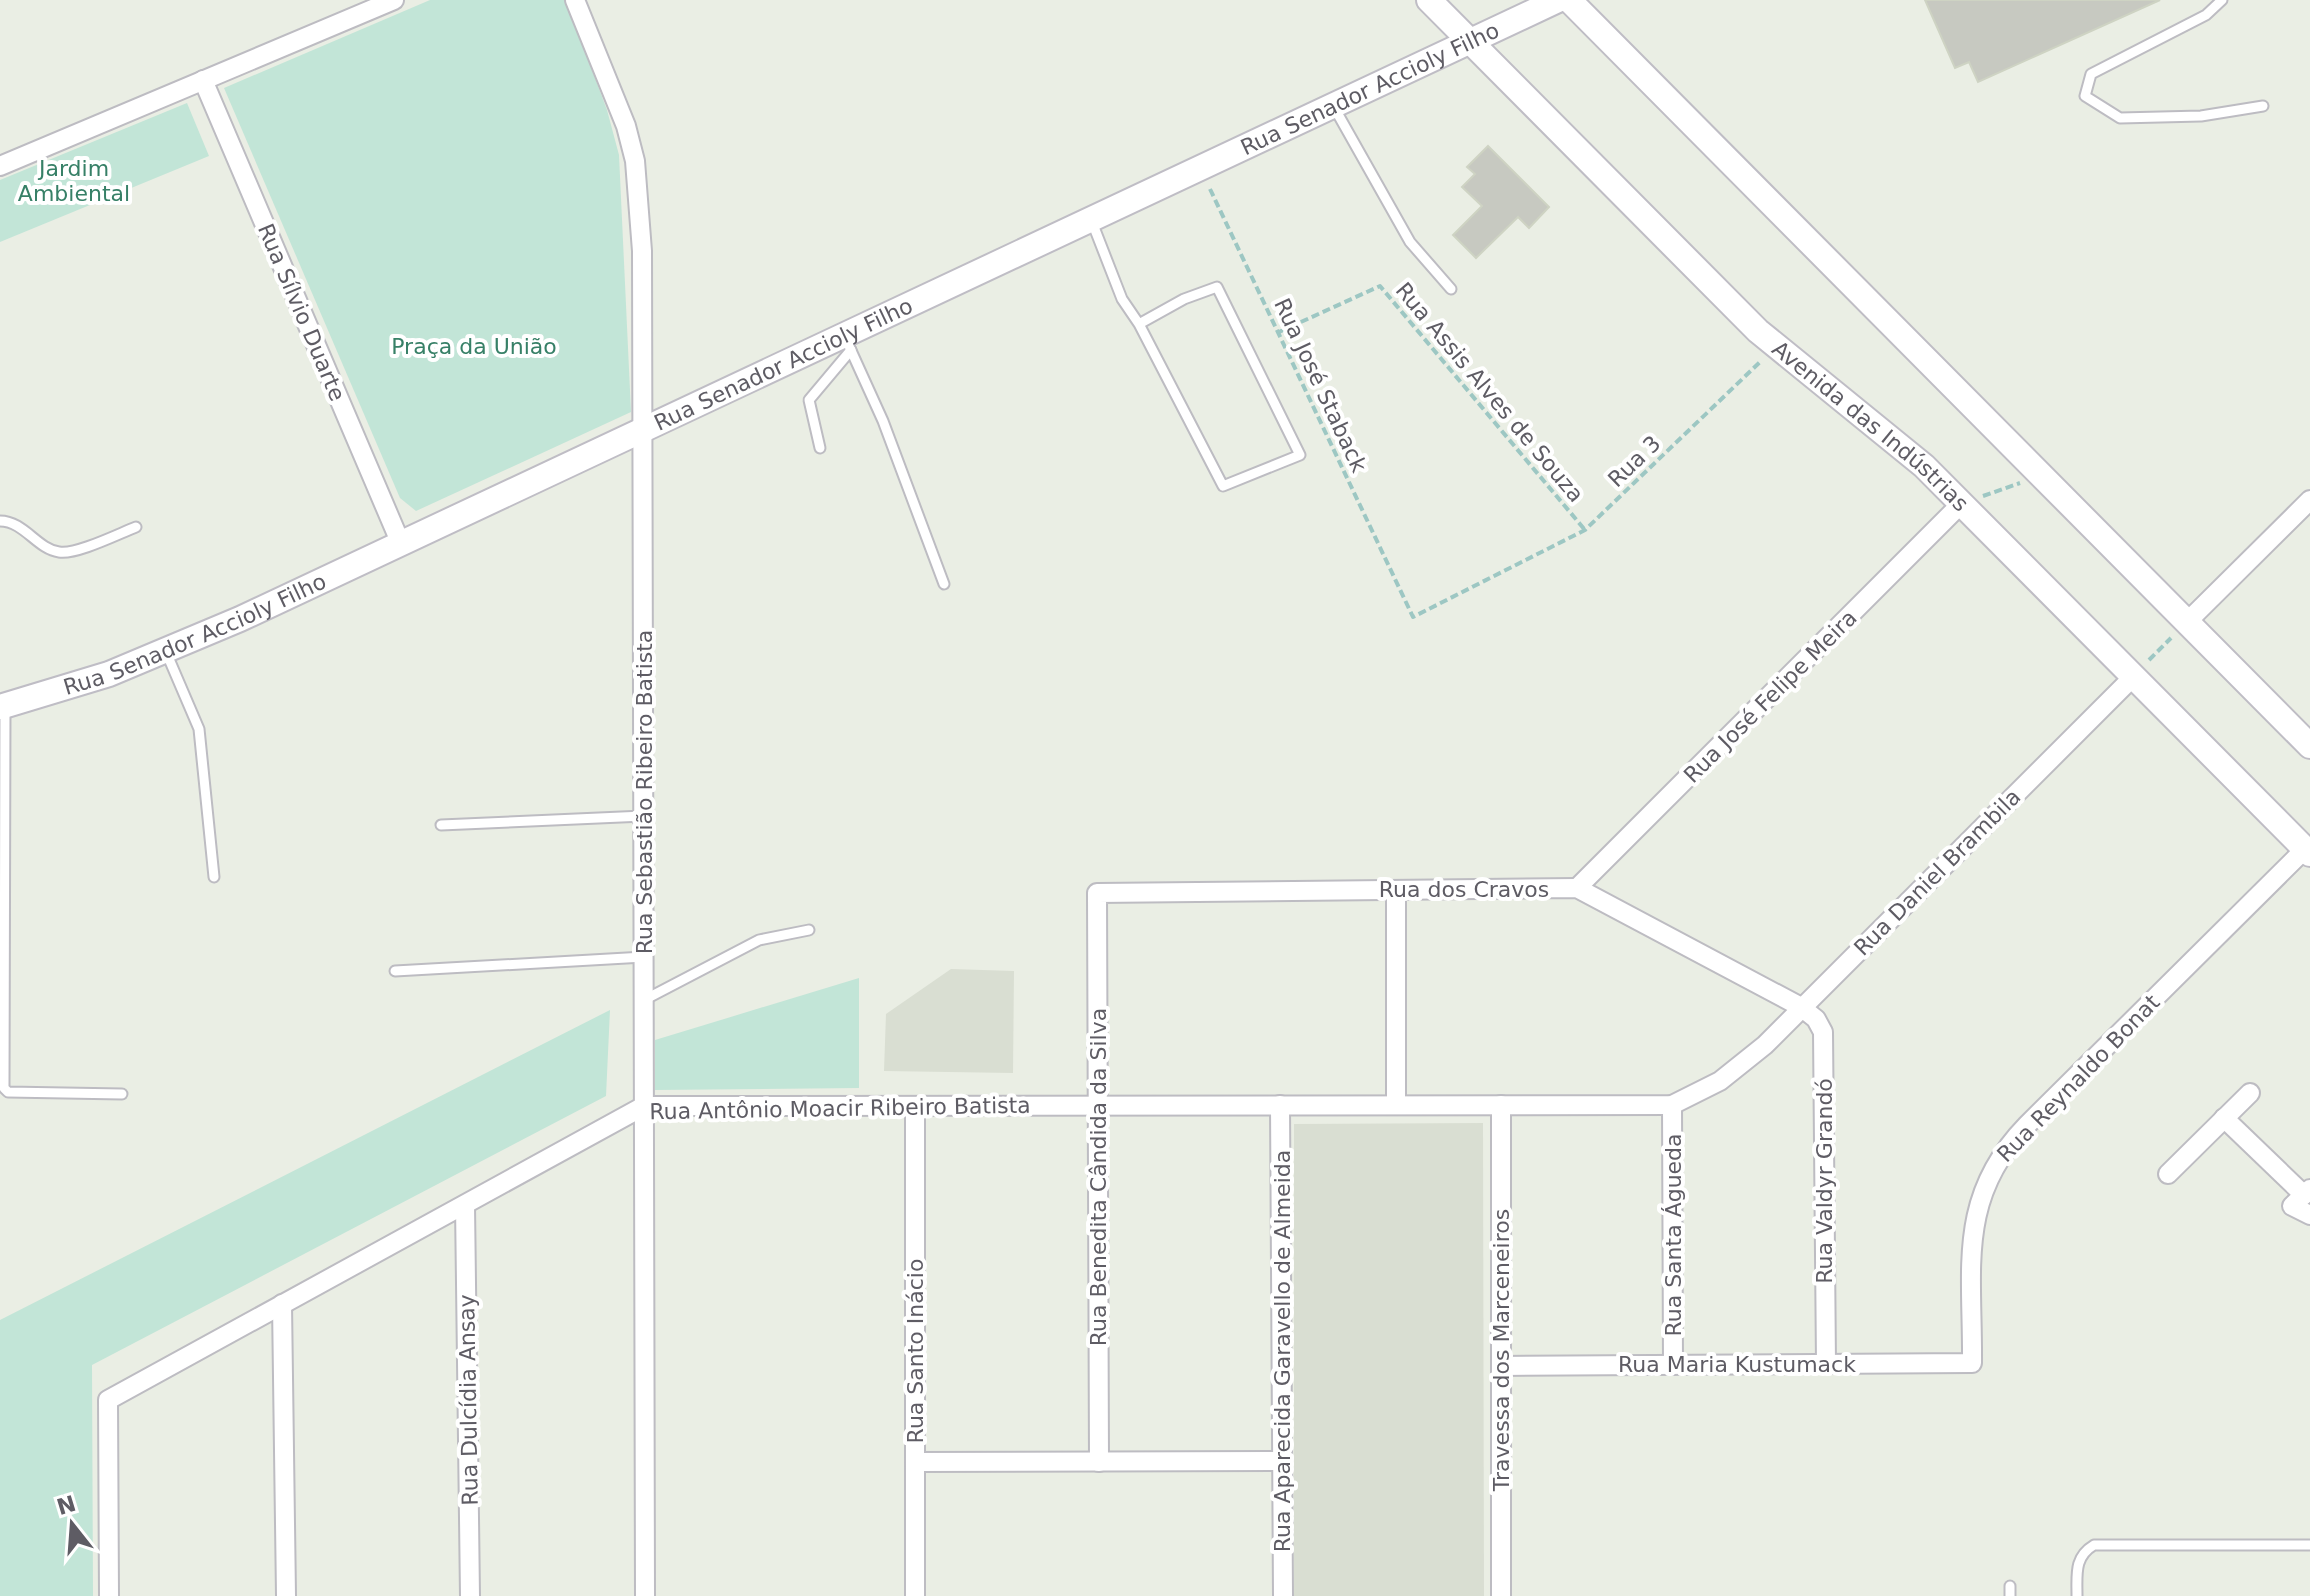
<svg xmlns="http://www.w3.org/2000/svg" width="2310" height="1596" viewBox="0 0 2310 1596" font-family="'DejaVu Sans',sans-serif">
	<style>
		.education { fill: #d9ded2 }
		.green { fill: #c2e5d7 }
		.building { fill: #c7c9c1; stroke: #ced3c3; stroke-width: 2 }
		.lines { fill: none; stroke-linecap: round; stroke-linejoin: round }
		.lane-casing { stroke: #bdbcc2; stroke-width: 13 }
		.street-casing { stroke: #bdbcc2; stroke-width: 22 }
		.secondary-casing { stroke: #bfbdc5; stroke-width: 28 }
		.path { stroke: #9dc7c3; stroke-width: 4; stroke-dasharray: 8 4; stroke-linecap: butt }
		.lane { stroke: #fff; stroke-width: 9 }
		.street { stroke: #fff; stroke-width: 18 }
		.secondary { stroke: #fff; stroke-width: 24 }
		.labels { text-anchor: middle; stroke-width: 8; stroke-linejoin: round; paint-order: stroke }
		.street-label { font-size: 22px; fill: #5e5c64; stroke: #fff }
		.park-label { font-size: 22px; fill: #378067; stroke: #fff }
	</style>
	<rect width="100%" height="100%" fill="#eaeee4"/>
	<!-- education -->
	<g class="education">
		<polygon points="951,969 1014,971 1013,1073 884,1071 886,1014"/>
		<polygon points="1483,1123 1484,1596 1294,1596 1294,1124"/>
	</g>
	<!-- green -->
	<g class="green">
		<polygon points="430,0 566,0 607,110 619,155 631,412 416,511 400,498 224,88"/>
		<polygon points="187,103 209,156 0,242 0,180"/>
		<polygon points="859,978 859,1088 655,1090 655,1040"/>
		<polygon points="610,1010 606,1096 92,1365 93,1596 0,1596 0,1320"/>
	</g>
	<!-- building -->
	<g class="building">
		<polygon points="1925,0 2160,0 1978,82 1969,62 1955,68"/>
		<polygon points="1488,146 1549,207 1529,228 1518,217 1476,258 1453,235 1482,206 1462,187 1475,174 1467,167"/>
	</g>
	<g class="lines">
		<defs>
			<g id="lane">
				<polyline points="2222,0 2206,15 2091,74 2085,96 2120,118 2201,116 2263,106"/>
				<polyline points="1335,109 1410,242 1451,289"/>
				<polyline points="1092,222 1122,299 1139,324 1223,486 1300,455 1217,287 1184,299 1139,324"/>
				<polyline points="844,335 883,421 944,584"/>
				<polyline points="820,448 809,400 851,350"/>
				<path d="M0 521C24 521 37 549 59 552 76 555 118 534 136 527"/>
				<polyline points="166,652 199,729 214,877"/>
				<polyline points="5,708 4,1088 8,1092 122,1094"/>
				<polyline points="441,825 644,816"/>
				<polyline points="395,971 644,957"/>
				<polyline points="644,1000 759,940 809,930"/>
				<polyline points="2010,1596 2010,1586"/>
				<path d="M2077 1596C2077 1574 2074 1557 2094 1545H2310"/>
			</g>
			<g id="street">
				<polyline points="575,0 626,126 635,161 642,251 645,1596"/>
				<polyline points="203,80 401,544"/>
				<polyline points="0,166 394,0"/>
				<polyline points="2187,622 2310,500"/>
				<polyline points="1577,888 1962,503"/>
				<polyline points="1280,1105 1283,1596"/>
				<polyline points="1396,1105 1396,890"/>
				<polyline points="1672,1105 1673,1365"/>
				<polyline points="915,1106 915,1596"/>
				<polyline points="2224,1118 2304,1195"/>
				<polyline points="2168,1174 2250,1093"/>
				<polyline points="2310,1189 2292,1206 2310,1215"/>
				<polyline points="465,1205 470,1596"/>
				<polyline points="282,1304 286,1596"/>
				<path d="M1501 1366 1972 1363C1973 1269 1956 1198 2027 1125L2305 849"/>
				<polyline points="915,1462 1282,1461"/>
				<polyline points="1099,1462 1097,893 1577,888 1801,1007 1816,1019 1823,1032 1826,1364"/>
				<polyline points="109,1596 108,1400 644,1106 1672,1105 1720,1081 1765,1045 2134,676"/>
				<polyline points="1501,1596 1501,1105"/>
			</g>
			<g id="secondary">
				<path id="s1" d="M1429 0 1758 331 1924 466 2310 854"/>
				<polyline points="1569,0 2310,746"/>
				<path id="s2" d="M0 707 109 674 240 619 1558 0"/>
			</g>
		</defs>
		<!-- lane casing -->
		<use href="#lane" class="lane-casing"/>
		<!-- street casing -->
		<use href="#street" class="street-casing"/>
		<!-- secondary casing -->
		<use href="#secondary" class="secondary-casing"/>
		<!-- path -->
		<g class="path">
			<polyline points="1210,189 1413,617 1585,530 1761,361"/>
			<polyline points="1279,332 1380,286 1585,530"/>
			<polyline points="1983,496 2020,483"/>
			<polyline points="2149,660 2171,638"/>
		</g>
		<!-- lane -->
		<use href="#lane" class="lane"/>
		<!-- street -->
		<use href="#street" class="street"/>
		<!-- secondary -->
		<use href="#secondary" class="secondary"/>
	</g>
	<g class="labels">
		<!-- street labels -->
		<g class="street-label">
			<text dy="8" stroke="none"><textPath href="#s2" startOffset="1504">Rua Senador Accioly Filho</textPath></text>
			<text transform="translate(302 312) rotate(67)" y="8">Rua Sílvio Duarte</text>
			<text dy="8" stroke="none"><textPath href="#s2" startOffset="856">Rua Senador Accioly Filho</textPath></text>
			<text transform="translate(1321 385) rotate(65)" y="8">Rua José Staback</text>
			<text transform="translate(1490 392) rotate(50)" y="8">Rua Assis Alves de Souza</text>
			<text dy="8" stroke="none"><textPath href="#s1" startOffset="614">Avenida das Indústrias</textPath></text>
			<text transform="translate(1634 461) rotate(-44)" y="8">Rua 3</text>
			<text dy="8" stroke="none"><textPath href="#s2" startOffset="208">Rua Senador Accioly Filho</textPath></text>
			<text transform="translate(1770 696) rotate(-45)" y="8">Rua José Felipe Meira</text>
			<text transform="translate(644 792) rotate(-90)" y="8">Rua Sebastião Ribeiro Batista</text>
			<text transform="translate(1937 872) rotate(-45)" y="8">Rua Daniel Brambila</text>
			<text x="1464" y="897">Rua dos Cravos</text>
			<text transform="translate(2078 1078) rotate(-46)" y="8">Rua Reynaldo Bonat</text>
			<text transform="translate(840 1108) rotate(-1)" y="8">Rua Antônio Moacir Ribeiro Batista</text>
			<text transform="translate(1098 1177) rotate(-90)" y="8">Rua Benedita Cândida da Silva</text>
			<text transform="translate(1824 1181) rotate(-90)" y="8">Rua Valdyr Grandó</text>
			<text transform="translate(1673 1235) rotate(-90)" y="8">Rua Santa Águeda</text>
			<text transform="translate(1501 1350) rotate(-90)" y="8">Travessa dos Marceneiros</text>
			<text transform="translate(915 1351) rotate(-90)" y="8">Rua Santo Inácio</text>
			<text transform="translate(1282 1351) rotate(-90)" y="8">Rua Aparecida Garavello de Almeida</text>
			<text x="1737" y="1372">Rua Maria Kustumack</text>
			<text transform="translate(468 1400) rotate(-91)" y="8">Rua Dulcídia Ansay</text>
		</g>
		<!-- park labels -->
		<g class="park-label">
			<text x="74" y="176">Jardim<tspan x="74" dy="25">Ambiental</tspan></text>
			<text x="474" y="354">Praça da União</text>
		</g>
	</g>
	<!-- north arrow -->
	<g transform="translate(72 1524) rotate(343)" stroke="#ffffff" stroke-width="6" paint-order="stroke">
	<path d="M0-6L14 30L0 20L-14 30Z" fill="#5e5c64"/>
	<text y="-12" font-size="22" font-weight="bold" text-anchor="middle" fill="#5e5c64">N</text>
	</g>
</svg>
